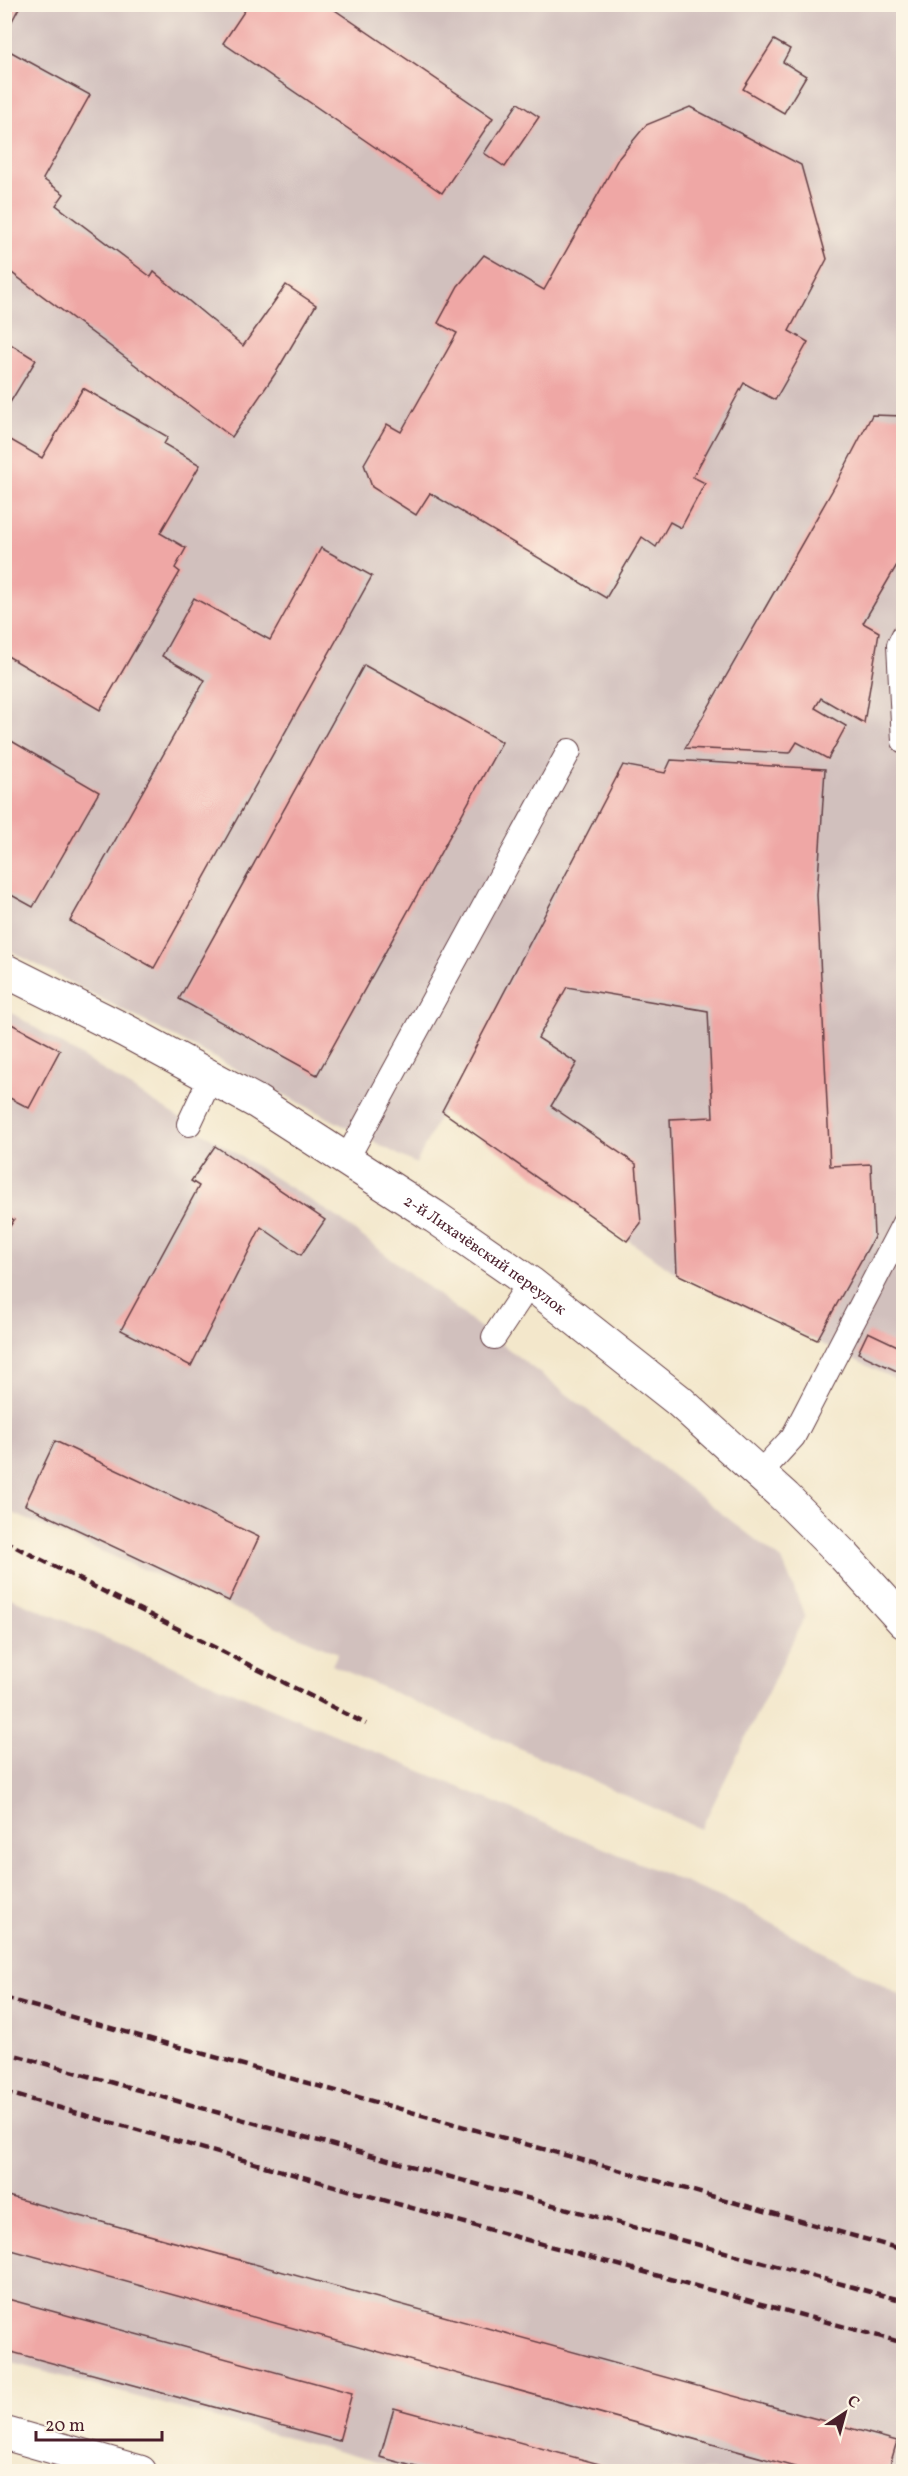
<svg xmlns="http://www.w3.org/2000/svg" width="908" height="2476" viewBox="0 0 908 2476" font-family="Vollkorn,serif">
	<style>
		.industrial { fill: #d1c0bd }
		.building { fill: #efa7a5 }
		.lines { fill: none; stroke-linecap: round; stroke-linejoin: round }
		.lane-casing { stroke: #633d43; stroke-width: 26 }
		.street-casing { stroke: #633d43; stroke-width: 35 }
		.lane { stroke: #fff; stroke-width: 24 }
		.street { stroke: #fff; stroke-width: 33 }
		.rail { stroke: #4a1f2b; stroke-width: 4.5; stroke-dasharray: 9 4.5; stroke-linecap: butt }
		.labels { text-anchor: middle; stroke-width: 5; stroke-linejoin: round; paint-order: stroke }
		.street-label { font-size: 16px; fill: #4a1f2b; stroke: #fcf5e5 }
	</style>
	<rect width="100%" height="100%" fill="#fcf5e5"/>
	<filter id="ink" filterUnits="userSpaceOnUse"><feTurbulence type="fractalNoise" baseFrequency=".0167" numOctaves="2"/><feDisplacementMap in="SourceGraphic" scale="12" xChannelSelector="R" yChannelSelector="G"/><feConvolveMatrix kernelMatrix="1 2 1 2 8 2 1 2 1" color-interpolation-filters="sRGB"/></filter>
	<filter id="wash" filterUnits="userSpaceOnUse"><feTurbulence type="fractalNoise" baseFrequency=".008" numOctaves="4" result="noise"/><feDisplacementMap in="SourceGraphic" scale="24" xChannelSelector="R" yChannelSelector="G"/><feGaussianBlur stdDeviation="1.35" result="paint"/><feColorMatrix in="noise" values="0 0 0 0 0 0 0 0 0 0 0 0 0 0 0 0 0 1.4 0 .05"/><feComposite in="paint" operator="in"/></filter>
	<g filter="url(#wash)">
		<rect width="100%" height="100%" fill="#f3e7cb"/>
		<!-- industrial -->
		<g class="industrial">
			<polygon points="4,5 901,5 904,396 903,1383 677,1274 442,1111 416,1164 5,948"/>
			<polygon points="4,1008 337,1217 782,1560 805,1616 701,1829 332,1665 338,1653 5,1510"/>
			<polygon points="4,1595 743,1907 903,1997 903,2471 410,2471 5,2361"/>
		</g>
		<g id="blocks">
			<!-- building -->
			<g class="building">
				<polygon points="4,4 21,4 4,36"/>
				<polygon points="249,4 326,4 493,118 442,193 223,43"/>
				<polygon points="774,40 790,49 783,62 806,76 784,113 743,89"/>
				<polygon points="4,48 90,95 43,179 64,194 56,205 151,277 154,272 243,346 286,285 316,305 275,374 232,437 4,267"/>
				<polygon points="518,103 539,117 505,167 484,153"/>
				<polygon points="690,107 801,165 827,259 789,331 808,342 775,400 744,383 693,477 705,483 681,528 670,522 656,547 642,537 606,598 430,493 416,515 372,487 364,464 387,424 401,432 457,333 438,323 458,286 484,255 544,290 618,159 646,125"/>
				<polygon points="7,342 36,360 8,406 4,405 4,347"/>
				<polygon points="83,388 168,437 164,444 200,465 160,533 186,548 175,568 180,572 100,710 4,654 4,436 42,458"/>
				<polygon points="872,415 904,416 904,553 863,623 879,632 864,723 821,698 815,708 846,726 828,759 797,742 790,753 685,748 836,484"/>
				<polygon points="321,548 372,576 154,968 70,921 205,680 162,656 194,598 270,640"/>
				<polygon points="364,665 502,742 317,1075 179,999"/>
				<polygon points="8,739 99,792 33,907 4,891 4,745"/>
				<polygon points="671,760 825,769 817,895 830,1166 871,1164 874,1237 817,1340 677,1274 670,1119 713,1117 708,1011 567,987 538,1038 577,1063 551,1106 636,1164 641,1223 627,1241 442,1111 623,765 665,773"/>
				<polygon points="4,1020 60,1050 29,1108 4,1095"/>
				<polygon points="215,1146 325,1220 301,1255 261,1227 191,1366 121,1330 199,1186 191,1181"/>
				<polygon points="4,1214 14,1220 4,1236"/>
				<polygon points="868,1332 904,1349 904,1364 899,1372 858,1353"/>
				<polygon points="55,1441 259,1537 229,1601 25,1505"/>
				<polygon points="4,2195 897,2441 888,2472 813,2472 4,2248"/>
				<polygon points="4,2298 352,2393 339,2441 4,2350"/>
				<polygon points="394,2408 625,2471 625,2472 434,2472 380,2457"/>
			</g>
		</g>
	</g>
	<g filter="url(#ink)">
		<use href="#blocks" fill-opacity="0" stroke="#633d43" stroke-width="1.5"/>
		<g class="lines">
			<defs>
				<g id="lane">
					<polyline points="904,635 899,645 904,741"/>
					<polyline points="189,1124 211,1077"/>
					<polyline points="346,1160 569,751"/>
					<polyline points="494,1337 530,1283"/>
					<polyline points="759,1474 793,1437 904,1223"/>
				</g>
				<g id="street">
					<path id="s1" d="M4 970 126 1031 257 1102 435 1217 530 1283 678 1400 785 1497 844 1556 904 1622"/>
					<polyline points="4,2433 140,2472"/>
				</g>
			</defs>
			<!-- lane casing -->
			<use href="#lane" class="lane-casing"/>
			<!-- street casing -->
			<use href="#street" class="street-casing"/>
			<!-- lane -->
			<use href="#lane" class="lane"/>
			<!-- street -->
			<use href="#street" class="street"/>
			<!-- rail -->
			<g class="rail">
				<polyline points="4,1541 366,1724"/>
				<polyline points="4,1998 904,2250"/>
				<polyline points="4,2052 308,2138 904,2301"/>
				<polyline points="4,2092 447,2218 904,2343"/>
			</g>
		</g>
	</g>
	<g class="labels">
		<!-- street labels -->
		<g class="street-label">
			<text dy="6" stroke="none"><textPath href="#s1" startOffset="560">2-й Лихачёвский переулок</textPath></text>
		</g>
	</g>
	<!-- margin -->
	<rect width="908" height="2476" fill="none" stroke="#fcf5e5" stroke-width="24"/>
	<!-- north arrow -->
	<g transform="translate(845 2413) rotate(36)" stroke="#fcf5e5" stroke-width="4.5" paint-order="stroke">
	<path d="M0-4.5L10 22L0 15L-10 22Z" fill="#4a1f2b"/>
	<text y="-9" font-size="16" font-weight="bold" text-anchor="middle" fill="#4a1f2b">С</text>
	</g>
	<!-- scale -->
	<path d="M36 2431v9h126v-9" fill="none" stroke="#4a1f2b" stroke-width="3"/>
	<text x="45" y="2431" font-size="18" fill="#4a1f2b" stroke="#fcf5e5" stroke-width="4.5" paint-order="stroke">20 m</text>
</svg>
